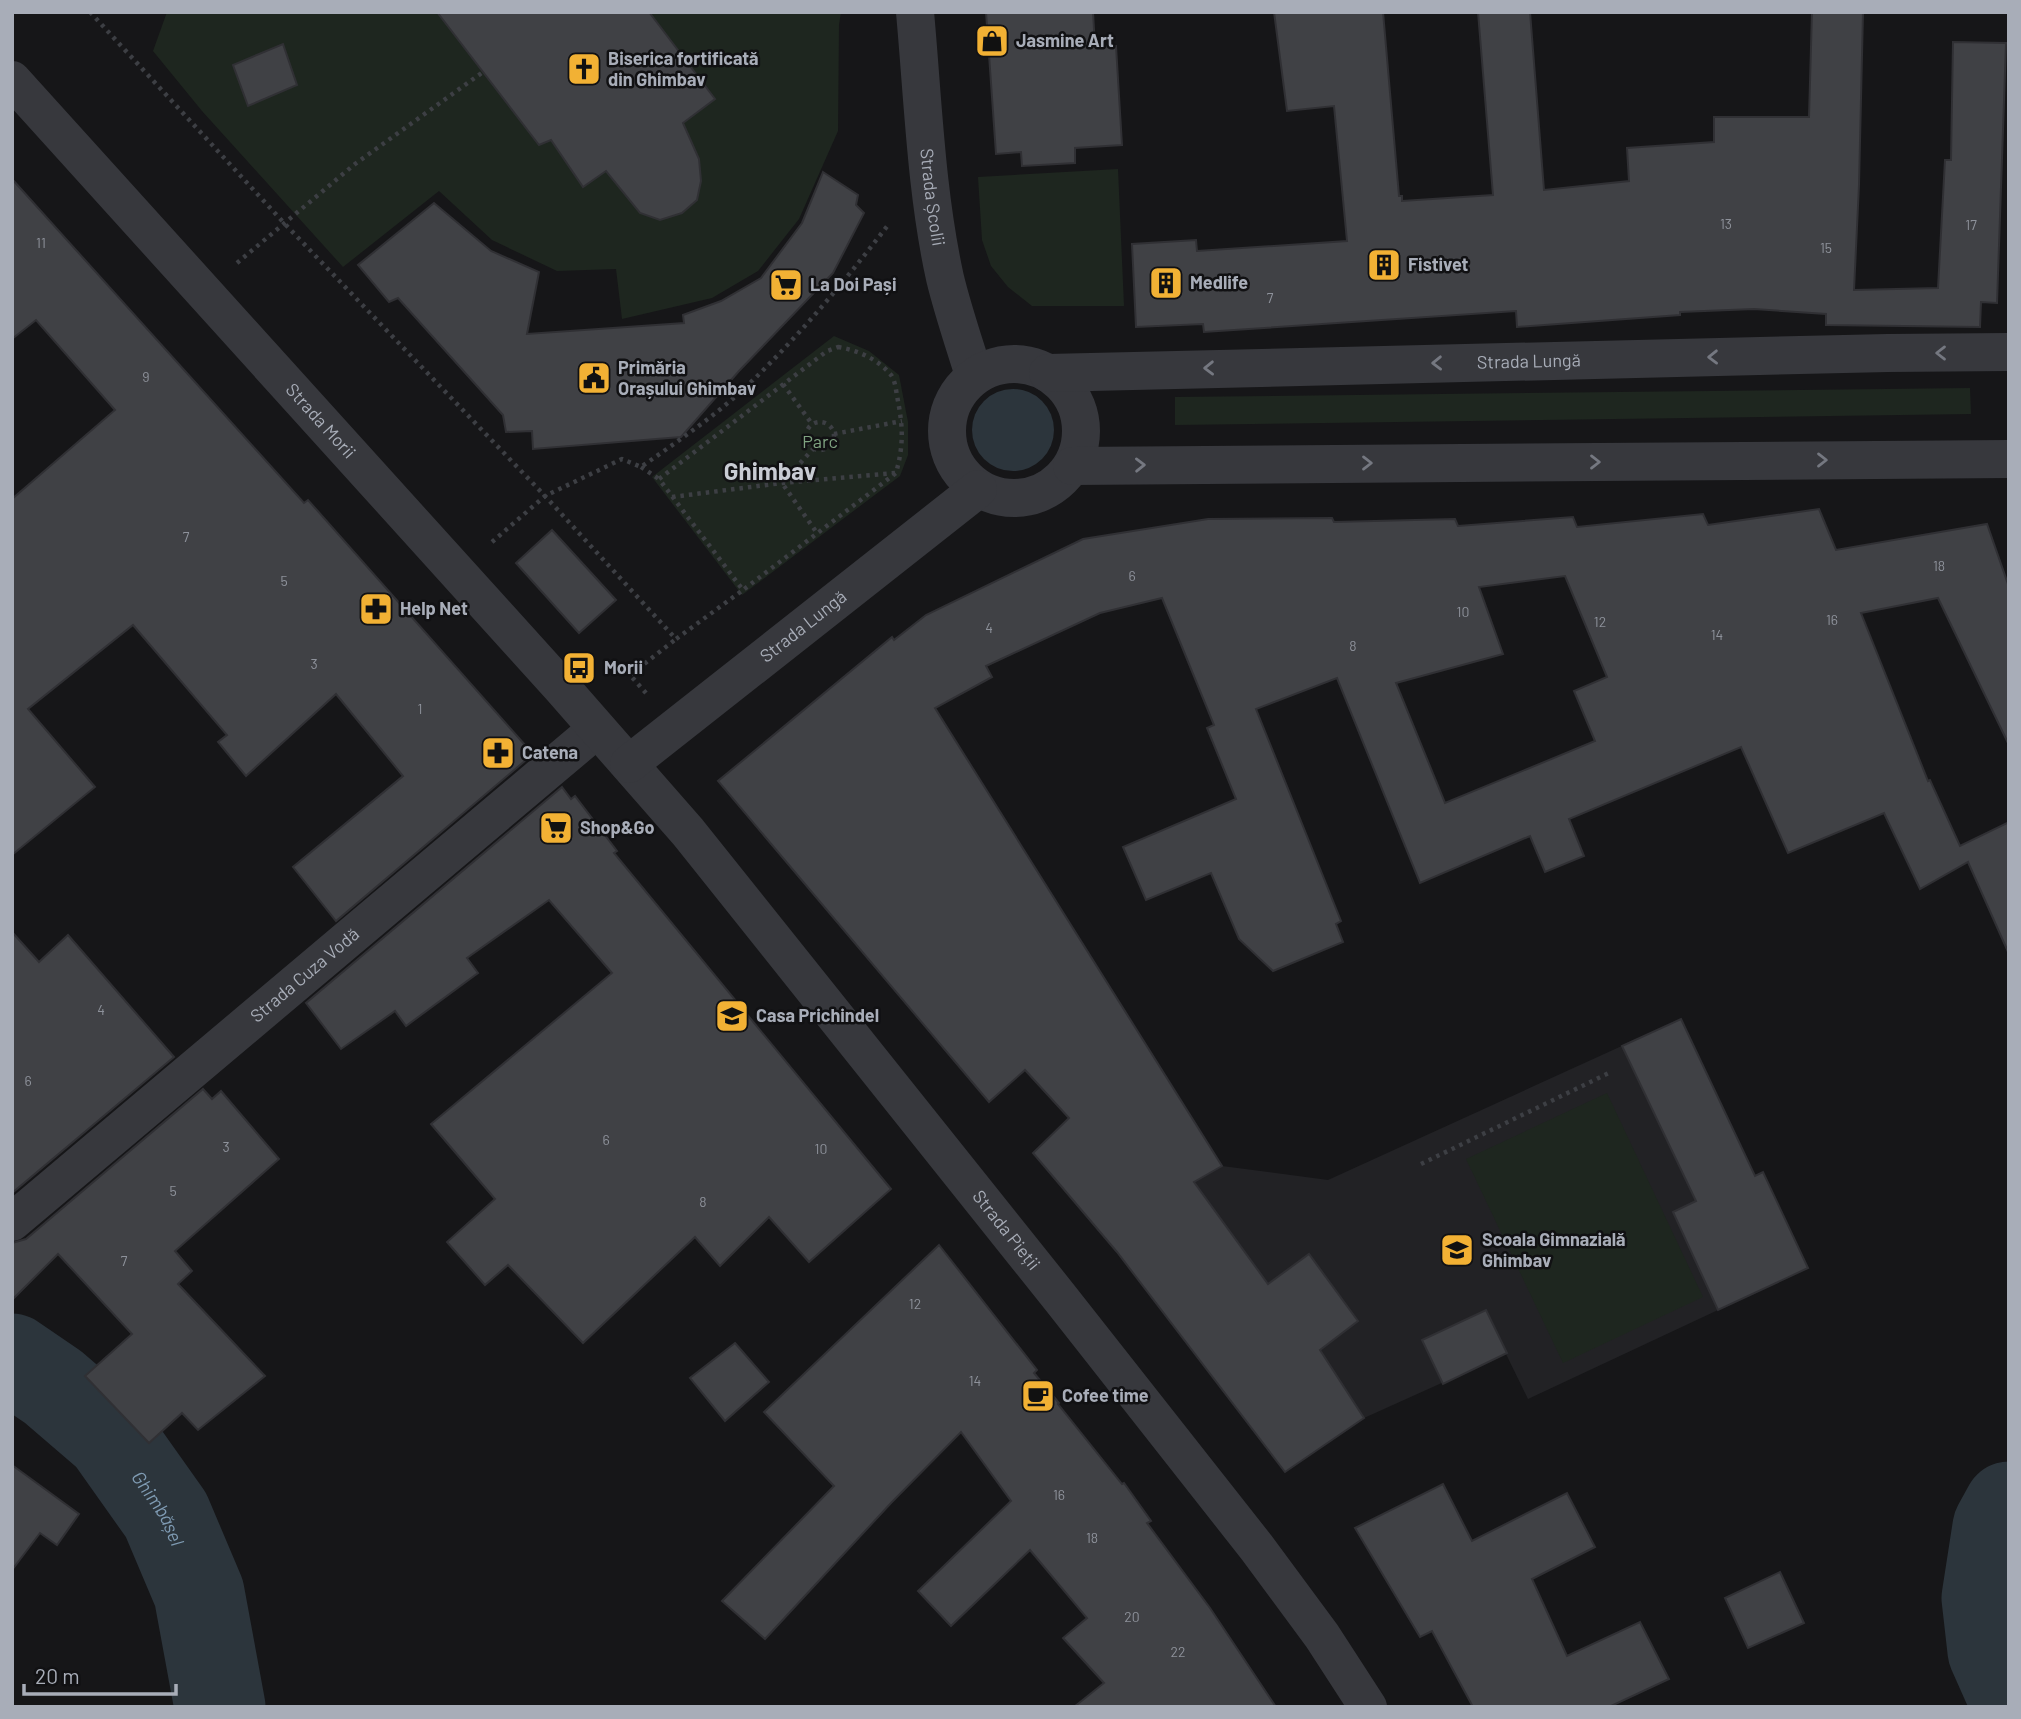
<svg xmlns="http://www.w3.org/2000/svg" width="2021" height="1719" viewBox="0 0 2021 1719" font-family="Barlow,sans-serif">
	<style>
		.built { fill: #222225 }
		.green { fill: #1e261f }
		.water { fill: #2c353c }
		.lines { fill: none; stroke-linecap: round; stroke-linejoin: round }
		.river { stroke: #2c353c; stroke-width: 91 }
		.building { fill: #404145; stroke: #303034; stroke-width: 2; fill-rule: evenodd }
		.path { stroke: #3d3f44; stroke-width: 4.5; stroke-dasharray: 3.5 5; stroke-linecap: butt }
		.minor { stroke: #37383d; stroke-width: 38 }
		.tertiary { stroke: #37383d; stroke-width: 38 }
		.oneway { stroke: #757881 }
		.labels { text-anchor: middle; stroke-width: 5; stroke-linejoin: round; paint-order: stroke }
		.number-label { font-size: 14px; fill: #8e929b }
		.poi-label { font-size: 18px; font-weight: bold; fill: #a8adb8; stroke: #111113; text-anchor: start }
		.street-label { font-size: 18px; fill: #a8adb8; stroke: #111113 }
		.park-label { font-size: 18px; fill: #7fa381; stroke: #111113 }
		.water-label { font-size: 19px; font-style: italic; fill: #7f9bb3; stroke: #111113 }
		.district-label { font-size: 24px; font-weight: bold; fill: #c9ccd4; stroke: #111113 }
	</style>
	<rect width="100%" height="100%" fill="#161618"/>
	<!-- built -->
	<polygon class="built" points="1681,1019 1755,1175 1763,1172 1808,1268 1528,1399 1506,1354 1364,1418 1285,1472 1112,1245 1194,1182 1222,1166 1328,1180"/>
	<!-- green -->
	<g class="green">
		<polygon points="167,12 841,12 839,25 838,131 799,219 758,271 712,298 622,319 616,269 557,271 492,240 439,191 343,267 202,111 153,51"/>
		<polygon points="1118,169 1124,306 1032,306 1008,287 991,266 982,240 978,177"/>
		<polygon points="834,336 869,351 899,375 908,422 908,455 900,476 742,595 652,477"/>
		<polygon points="1970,388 1971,414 1175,425 1175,397"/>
		<polygon points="1607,1093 1703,1297 1563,1363 1466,1159"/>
	</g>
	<!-- water -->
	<circle class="water" cx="1013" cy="430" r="41"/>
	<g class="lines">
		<!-- river -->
		<g class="river">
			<path id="s1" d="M12 1359 53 1387 110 1436 166 1515 199 1593 220 1707"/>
			<polyline points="2009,1507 1998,1527 1987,1598 1993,1651 2009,1687"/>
		</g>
	</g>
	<!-- building -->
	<g class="building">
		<polygon points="437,12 649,12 715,99 683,123 699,159 701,181 697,200 682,213 660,220 640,213 606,171 583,187 551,140 539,145"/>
		<polygon points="986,12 1093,12 1095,47 1116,46 1122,145 1075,148 1075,163 1022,166 1021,152 996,154"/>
		<polygon points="1274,12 1383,12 1399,196 1402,196 1402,201 1493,195 1478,12 1530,12 1544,190 1629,181 1627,148 1714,142 1714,117 1809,117 1812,12 1863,12 1859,185 1854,290 1938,288 1945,160 1951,160 1953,42 2006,43 1997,303 1981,302 1980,327 1826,325 1826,314 1754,309 1680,312 1680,315 1517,327 1516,311 1204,332 1203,324 1136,327 1132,244 1196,240 1197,251 1347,241 1334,106 1287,111"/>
		<polygon points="283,44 297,85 248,106 233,65"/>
		<polygon points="823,172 858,195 856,205 864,213 833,273 739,371 681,437 533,449 532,431 506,432 503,415 398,298 389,302 358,265 434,203 491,251 539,272 527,334 684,323 683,315 721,301 761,278 802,223"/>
		<polygon points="12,179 304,503 308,500 533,754 336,921 293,867 403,776 336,694 246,776 218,742 227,735 133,625 28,709 95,787 12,855 12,499 115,410 36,320 12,339"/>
		<path d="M1819 509 1836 550 1987 524 2009 587V745L1938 598 1861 613 1928 781 1930 780 1960 846 2009 822V954L1968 862 1920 889 1884 813 1788 853 1741 747 1569 819 1584 856 1545 872 1530 836 1420 883 1337 678 1256 709 1341 921 1336 924 1343 942 1273 971 1239 939 1211 873 1146 900 1123 847 1236 799 1207 728 1214 725 1162 598 1100 613 986 666 992 677 935 708 1222 1166 1194 1182 1268 1284 1309 1254 1358 1321 1320 1350 1364 1418 1285 1472 1117 1252 1033 1153 1069 1118 1025 1070 989 1102 718 781 892 637 894 640 926 615 1083 539 1208 519 1332 518 1334 522 1455 519 1458 526 1573 517 1577 527 1703 514 1708 525ZM1565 576 1607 677 1574 691 1595 741 1445 803 1396 683 1503 654 1479 587Z"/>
		<polygon points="552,530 616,600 579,633 516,563"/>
		<polygon points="562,787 571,799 575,796 617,851 614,853 891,1189 809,1262 769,1217 720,1266 695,1237 583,1343 508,1265 485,1285 447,1242 495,1199 431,1124 612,973 549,900 467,958 478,973 406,1026 395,1011 341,1049 306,1003"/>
		<polygon points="12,932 39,962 68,935 174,1057 12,1193"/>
		<polygon points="1681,1019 1755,1176 1763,1172 1808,1268 1718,1310 1673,1212 1696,1201 1622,1046"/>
		<polygon points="203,1089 212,1099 221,1091 279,1159 175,1251 192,1271 178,1284 265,1376 198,1430 182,1413 149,1443 85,1376 132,1334 58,1254 12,1300 12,1243 26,1239"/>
		<polygon points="939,1245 1037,1370 1034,1373 1059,1403 1058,1404 1122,1484 1124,1483 1151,1521 1147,1523 1210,1608 1276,1707 1074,1707 1104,1683 1063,1638 1087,1618 1030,1550 951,1626 918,1591 1011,1501 961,1432 891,1503 765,1639 722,1601 834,1486 764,1412"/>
		<polygon points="1486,1310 1507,1353 1443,1384 1422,1340"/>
		<polygon points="735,1343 769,1382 725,1421 690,1378"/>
		<polygon points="12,1465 79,1514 57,1545 40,1533 12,1570"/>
		<polygon points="1443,1484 1472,1541 1567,1493 1595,1547 1532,1579 1567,1656 1640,1622 1669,1679 1609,1707 1473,1707 1432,1631 1420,1637 1355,1528"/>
		<polygon points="1780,1572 1804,1623 1748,1648 1725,1598"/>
	</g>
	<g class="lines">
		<!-- path -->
		<g class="path">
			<polyline points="90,12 284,223 545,496 676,639 743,590"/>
			<polyline points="237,263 355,164 483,72"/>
			<path d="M838 347C857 350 878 359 891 375 895 380 896 390 897 396 903 426 904 444 896 473L743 590 659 479 827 351Z"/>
			<polyline points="783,384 812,424"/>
			<circle cx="820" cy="436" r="14"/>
			<polyline points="834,434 902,421"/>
			<polyline points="814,448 782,483 817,533"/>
			<polyline points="641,467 659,479"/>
			<polyline points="672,497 782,483 895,473"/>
			<path d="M492 542 545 496 622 459 641 467C678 441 715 416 747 386 799 336 845 281 888 225"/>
			<polyline points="646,693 630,675 676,639"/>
			<polyline points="1421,1164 1611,1072"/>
		</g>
		<!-- minor -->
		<g class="minor">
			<path id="s2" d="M915 12C923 100 926 192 945 278 953 311 964 343 974 375"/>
			<path id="s3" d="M12 1222 597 729"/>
		</g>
		<!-- tertiary -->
		<g class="tertiary">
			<path id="s4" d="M12 80 561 687 688 832 1061 1299 1257 1548 1322 1636 1368 1707"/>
			<circle cx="1014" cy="431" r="67"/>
			<path id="s5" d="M1048 373 1888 353 2009 352"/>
			<polyline points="1072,466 2009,459"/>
			<path id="s6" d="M629 764 978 489"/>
		</g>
	</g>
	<!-- one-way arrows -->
	<defs><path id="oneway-chevron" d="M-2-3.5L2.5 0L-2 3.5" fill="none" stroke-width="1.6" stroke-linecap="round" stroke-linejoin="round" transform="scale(1.75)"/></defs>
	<g class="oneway">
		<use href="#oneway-chevron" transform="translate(1941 353) rotate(180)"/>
		<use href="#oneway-chevron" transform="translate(1713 357) rotate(179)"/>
		<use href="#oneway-chevron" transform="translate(1437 363) rotate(179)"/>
		<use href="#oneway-chevron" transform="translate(1209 368) rotate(179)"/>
		<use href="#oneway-chevron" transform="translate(1822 460)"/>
		<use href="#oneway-chevron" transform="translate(1595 462)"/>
		<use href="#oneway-chevron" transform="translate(1367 463)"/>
		<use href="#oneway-chevron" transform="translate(1140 465) rotate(-1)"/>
	</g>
	<!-- icons -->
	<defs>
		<symbol id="shop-square" viewBox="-11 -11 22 22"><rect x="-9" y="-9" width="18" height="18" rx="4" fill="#f2b134" stroke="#111113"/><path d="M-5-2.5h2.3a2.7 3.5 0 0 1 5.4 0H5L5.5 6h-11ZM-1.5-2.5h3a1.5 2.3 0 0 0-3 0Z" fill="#111"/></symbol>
		<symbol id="church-square" viewBox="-11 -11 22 22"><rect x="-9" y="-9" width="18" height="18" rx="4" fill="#f2b134" stroke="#111113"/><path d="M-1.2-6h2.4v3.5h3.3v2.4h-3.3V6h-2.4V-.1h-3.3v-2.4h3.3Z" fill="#111"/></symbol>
		<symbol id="building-square" viewBox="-11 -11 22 22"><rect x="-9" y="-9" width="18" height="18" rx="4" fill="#f2b134" stroke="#111113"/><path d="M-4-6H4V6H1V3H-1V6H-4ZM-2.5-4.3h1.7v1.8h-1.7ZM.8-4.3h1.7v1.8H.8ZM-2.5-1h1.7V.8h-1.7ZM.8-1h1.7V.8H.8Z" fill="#111"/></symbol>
		<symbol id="supermarket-square" viewBox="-11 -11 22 22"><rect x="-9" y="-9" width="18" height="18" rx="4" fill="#f2b134" stroke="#111113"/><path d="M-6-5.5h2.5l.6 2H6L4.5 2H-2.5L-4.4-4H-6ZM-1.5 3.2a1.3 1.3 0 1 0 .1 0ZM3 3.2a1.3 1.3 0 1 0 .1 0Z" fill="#111"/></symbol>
		<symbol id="civic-square" viewBox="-11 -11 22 22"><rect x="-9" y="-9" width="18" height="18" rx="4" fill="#f2b134" stroke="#111113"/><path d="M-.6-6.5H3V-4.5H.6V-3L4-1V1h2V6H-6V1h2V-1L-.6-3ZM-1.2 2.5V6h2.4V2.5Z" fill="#111"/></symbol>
		<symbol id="pharmacy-square" viewBox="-11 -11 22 22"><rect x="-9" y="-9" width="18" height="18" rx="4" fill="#f2b134" stroke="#111113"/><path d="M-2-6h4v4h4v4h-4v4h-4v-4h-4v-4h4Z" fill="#111"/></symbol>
		<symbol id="bus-square" viewBox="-11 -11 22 22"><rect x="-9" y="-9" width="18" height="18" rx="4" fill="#f2b134" stroke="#111113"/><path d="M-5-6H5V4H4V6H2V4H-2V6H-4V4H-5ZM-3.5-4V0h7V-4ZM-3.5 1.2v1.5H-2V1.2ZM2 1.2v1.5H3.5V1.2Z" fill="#111"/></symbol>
		<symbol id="school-square" viewBox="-11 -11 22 22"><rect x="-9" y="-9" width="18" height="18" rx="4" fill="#f2b134" stroke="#111113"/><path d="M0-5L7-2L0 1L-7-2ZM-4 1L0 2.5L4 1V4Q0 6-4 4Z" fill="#111"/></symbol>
		<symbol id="cafe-square" viewBox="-11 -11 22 22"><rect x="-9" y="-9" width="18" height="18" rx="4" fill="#f2b134" stroke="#111113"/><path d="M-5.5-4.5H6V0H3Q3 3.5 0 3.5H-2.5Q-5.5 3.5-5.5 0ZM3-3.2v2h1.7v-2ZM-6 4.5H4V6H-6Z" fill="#111"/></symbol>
	</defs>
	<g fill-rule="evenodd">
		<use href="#shop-square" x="973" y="22" width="38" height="38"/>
		<use href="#church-square" x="565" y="50" width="38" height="38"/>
		<use href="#building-square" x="1365" y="246" width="38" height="38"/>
		<use href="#building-square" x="1147" y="264" width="38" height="38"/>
		<use href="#supermarket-square" x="767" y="266" width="38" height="38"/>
		<use href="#civic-square" x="575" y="359" width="38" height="38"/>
		<use href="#pharmacy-square" x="357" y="590" width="38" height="38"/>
		<use href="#bus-square" x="560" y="649" width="38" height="38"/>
		<use href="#pharmacy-square" x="479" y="734" width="38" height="38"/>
		<use href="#supermarket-square" x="537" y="809" width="38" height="38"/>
		<use href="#school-square" x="713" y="997" width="38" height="38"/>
		<use href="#school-square" x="1438" y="1231" width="38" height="38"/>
		<use href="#cafe-square" x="1019" y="1377" width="38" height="38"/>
	</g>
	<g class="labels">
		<!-- number labels -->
		<g class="number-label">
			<text x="1726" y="229">13</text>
			<text x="1971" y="230">17</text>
			<text x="41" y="248">11</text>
			<text x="1826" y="253">15</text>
			<text x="1270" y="303">7</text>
			<text x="146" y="382">9</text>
			<text x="186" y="542">7</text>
			<text x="1939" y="571">18</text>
			<text x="1132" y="581">6</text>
			<text x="284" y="586">5</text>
			<text x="1463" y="617">10</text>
			<text x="1832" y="625">16</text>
			<text x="1600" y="627">12</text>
			<text x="989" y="633">4</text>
			<text x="1717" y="640">14</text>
			<text x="1353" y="651">8</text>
			<text x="314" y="669">3</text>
			<text x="420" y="714">1</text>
			<text x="101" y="1015">4</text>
			<text x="28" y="1086">6</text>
			<text x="606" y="1145">6</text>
			<text x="226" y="1152">3</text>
			<text x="821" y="1154">10</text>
			<text x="173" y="1196">5</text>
			<text x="703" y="1207">8</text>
			<text x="124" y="1266">7</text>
			<text x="915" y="1309">12</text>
			<text x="975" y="1386">14</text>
			<text x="1059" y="1500">16</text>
			<text x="1092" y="1543">18</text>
			<text x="1132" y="1622">20</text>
			<text x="1178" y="1657">22</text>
		</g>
		<!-- poi labels -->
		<g class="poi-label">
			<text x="1016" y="47">Jasmine Art</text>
			<text x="608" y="65">Biserica fortificată<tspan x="608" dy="21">din Ghimbav</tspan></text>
			<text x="1408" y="271">Fistivet</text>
			<text x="1190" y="289">Medlife</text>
			<text x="810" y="291">La Doi Pași</text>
			<text x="618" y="374">Primăria<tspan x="618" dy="21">Orașului Ghimbav</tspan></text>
			<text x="400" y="615">Help Net</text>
			<text x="604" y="674">Morii</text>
			<text x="522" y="759">Catena</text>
			<text x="580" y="834">Shop&amp;Go</text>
			<text x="756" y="1022">Casa Prichindel</text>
			<text x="1482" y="1246">Scoala Gimnazială<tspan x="1482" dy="21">Ghimbav</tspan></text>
			<text x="1062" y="1402">Cofee time</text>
		</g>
		<!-- street labels -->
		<g class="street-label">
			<text dy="6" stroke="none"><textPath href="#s2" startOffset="186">Strada Școlii</textPath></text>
			<text dy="6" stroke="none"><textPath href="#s5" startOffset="481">Strada Lungă</textPath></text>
			<text dy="6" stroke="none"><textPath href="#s4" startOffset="460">Strada Morii</textPath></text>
			<text dy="6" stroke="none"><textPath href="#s6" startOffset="222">Strada Lungă</textPath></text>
			<text dy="6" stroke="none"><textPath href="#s3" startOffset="383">Strada Cuza Vodă</textPath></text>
			<text dy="6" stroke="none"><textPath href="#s4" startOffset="1521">Strada Pieții</textPath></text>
		</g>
		<!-- park labels -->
		<g class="park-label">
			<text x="820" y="448">Parc</text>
		</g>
		<!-- water labels -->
		<g class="water-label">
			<text dy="7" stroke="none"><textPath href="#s1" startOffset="212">Ghimbășel</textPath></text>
		</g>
		<!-- district labels -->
		<g class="district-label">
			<text x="770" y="480">Ghimbav</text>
		</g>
	</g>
	<!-- border -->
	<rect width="2021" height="1719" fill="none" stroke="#a8adb8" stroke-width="28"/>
	<!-- scale -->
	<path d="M24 1684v10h152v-10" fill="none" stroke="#a8adb8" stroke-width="3.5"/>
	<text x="35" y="1684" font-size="21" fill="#a8adb8" stroke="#111113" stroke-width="5" paint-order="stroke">20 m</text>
</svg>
